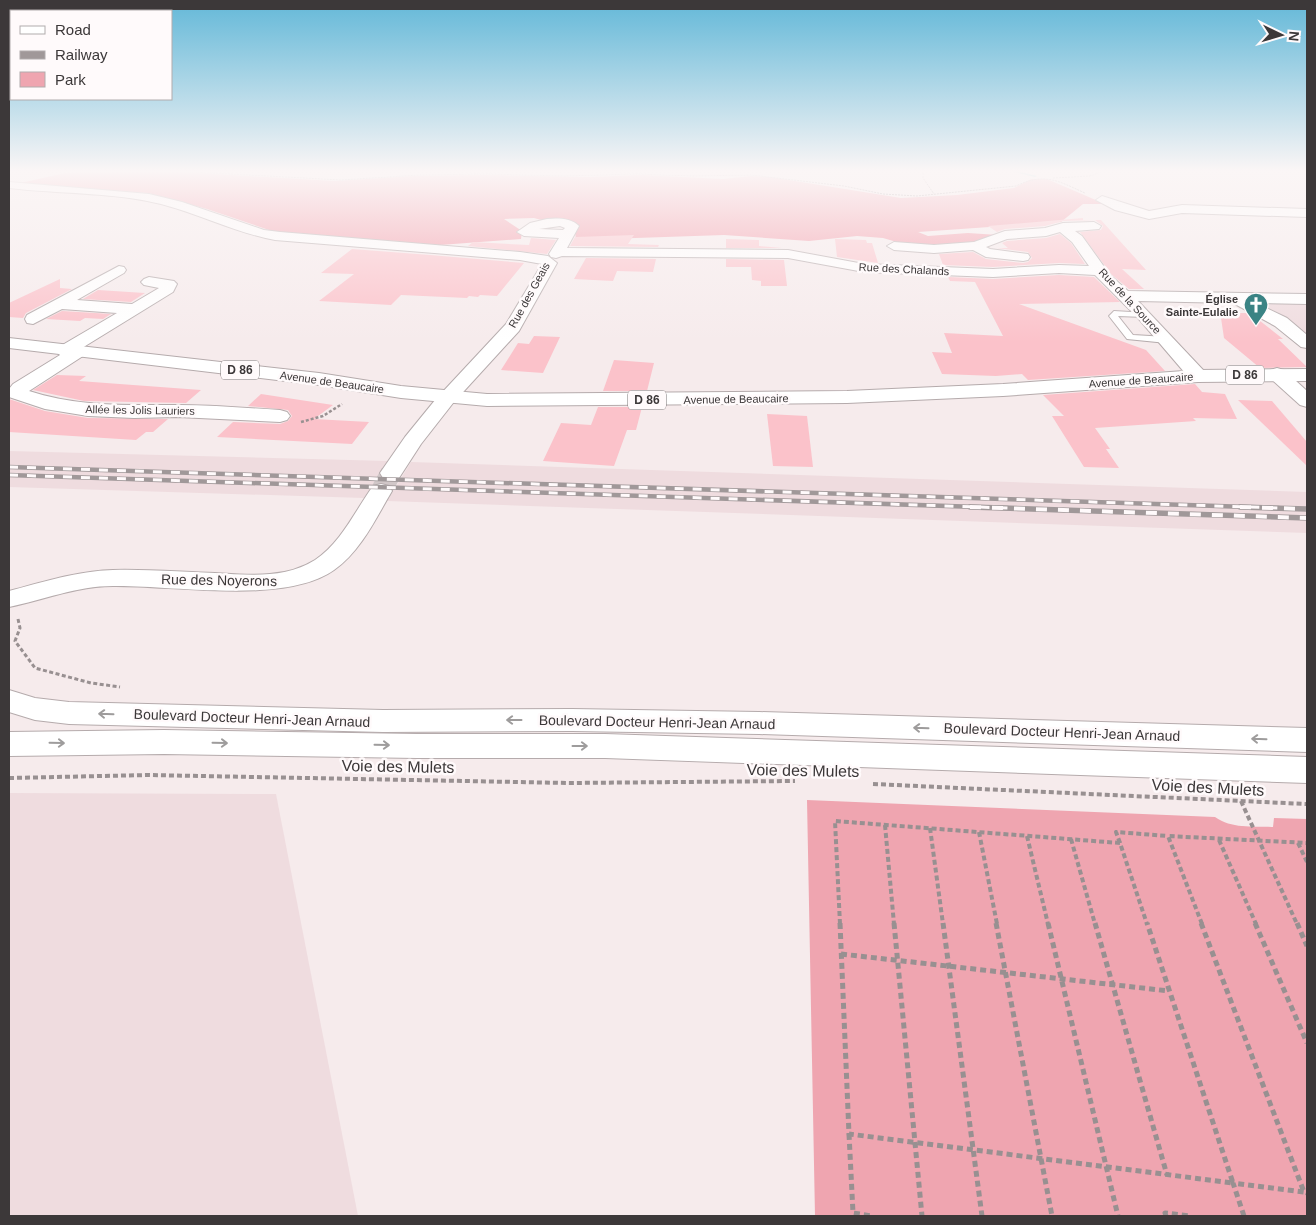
<svg xmlns="http://www.w3.org/2000/svg" width="1316" height="1225" viewBox="0 0 1316 1225" font-family="Helvetica,sans-serif">
	<style>
		.built { fill: #efdcdf }
		.green { fill: #efa5b0 }
		.forest { fill: #f298a6 }
		.lines { fill: none; stroke-linecap: round; stroke-linejoin: round }
		.stream { fill: #3bbec0; fill-rule: evenodd }
		.building { fill: #fbc2ca }
		.minor-tunnel { stroke: #d1c7c8; stroke-width: 21; stroke-dasharray: 21 11; stroke-linecap: butt }
		.service-casing { stroke: #b5abac; stroke-width: 2 }
		.minor-casing { stroke: #b5abac; stroke-width: 2 }
		.tertiary-casing { stroke: #b5abac; stroke-width: 2 }
		.primary-casing { stroke: #b5abac; stroke-width: 2 }
		.path-far4 { stroke: #989091; stroke-width: 1; stroke-dasharray: 2 1; stroke-linecap: butt }
		.path-far3 { stroke: #989091; stroke-width: 2.5; stroke-dasharray: 3 2; stroke-linecap: butt }
		.path-far2 { stroke: #989091; stroke-width: 3; stroke-dasharray: 4 2.5; stroke-linecap: butt }
		.path-far1 { stroke: #989091; stroke-width: 4; stroke-dasharray: 5 3; stroke-linecap: butt }
		.path { stroke: #989091; stroke-width: 5; stroke-dasharray: 6 4; stroke-linecap: butt }
		.service { fill: #fff; fill-rule: evenodd }
		.minor { fill: #fff; fill-rule: evenodd }
		.tertiary { fill: #fff; fill-rule: evenodd }
		.primary { fill: #fff; fill-rule: evenodd }
		.rail-far1-casing { stroke: #a09899; stroke-width: 4.5 }
		.rail-casing { stroke: #a09899; stroke-width: 5.5 }
		.rail-far1 { stroke: #fffafb; stroke-width: 3; stroke-dasharray: 9; stroke-linecap: butt }
		.rail { stroke: #fffafb; stroke-width: 4; stroke-dasharray: 11; stroke-linecap: butt }
		.oneway { stroke: #9e9c9c }
		.labels { text-anchor: middle; stroke-width: 5; stroke-linejoin: round; paint-order: stroke }
		.far-street-label { font-size: 11px; fill: #3c3839; stroke: #fffafb }
		.far-poi-label { font-size: 11px; font-weight: bold; fill: #3c3839; stroke: #fffafb; text-anchor: end }
		.shield { fill: #fffafb; stroke: #767273; stroke-width: 1 }
		.shield-label { font-size: 12px; font-weight: bold; fill: #3c3839 }
		.street-label { font-size: 14px; fill: #3c3839; stroke: #fffafb }
		.near-street-label { font-size: 16px; fill: #3c3839; stroke: #fffafb }
	</style>
	<rect width="100%" height="100%" fill="#f6ebec"/>
	<!-- built -->
	<g class="built">
		<polygon points="1256,298 1307,300 1307,340"/>
		<polygon points="9,451 388,461 364,498 9,487"/>
		<polygon points="411,462 1307,492 1307,533 387,501"/>
		<polygon points="9,793 276,794 358,1216 9,1216"/>
	</g>
	<!-- green -->
	<path class="green" d="M807 800 1215 817C1232 829 1252 826 1273 827L1274 818 1307 819V1216H815Z"/>
	<!-- forest -->
	<polygon class="forest" points="164,171 335,181 414,176 486,175 589,177 642,175 723,179 751,176 770,177 901,198 957,195 1014,188 1031,179 1047,179 1105,204 1083,204 1061,222 918,232 928,236 968,233 998,235 968,244 907,245 883,238 857,236 809,241 724,235 576,240 574,223 545,221 534,218 504,219 522,231 521,239 440,245 311,237 275,232 207,209 148,193 60,189 16,184 65,173"/>
	<g class="lines">
		<!-- stream -->
		<polygon class="stream" points="1006,170 1014,170 1037,176 1035,177"/>
	</g>
	<!-- building -->
	<g class="building">
		<polygon points="1083,218 1083,220 1101,220 1146,270 1122,269 1144,289 1129,289 1111,274 1080,232 1101,230 1103,226 1095,220 1063,221 1045,226 1005,229 997,232 988,226"/>
		<polygon points="1060,234 1071,243 1085,264 1059,263 993,267 943,265 939,254 973,252 986,259 1023,263 1028,262 1032,258 1028,252 997,248 1008,248 1002,243 1007,241 1046,238"/>
		<polygon points="634,235 628,244 659,245 658,247 570,246 575,237"/>
		<polygon points="531,238 556,240 547,254 468,246 473,242 529,245"/>
		<polygon points="726,239 759,240 759,246 782,248 726,248"/>
		<polygon points="835,239 866,240 867,243 872,243 878,263 837,257"/>
		<polygon points="352,249 430,255 524,263 497,296 480,295 478,297 469,296 467,298 401,295 391,305 319,301 354,274 321,273"/>
		<polygon points="586,258 656,259 653,272 617,271 613,281 574,279"/>
		<polygon points="726,259 784,260 787,286 761,286 761,281 752,280 751,267 726,267"/>
		<polygon points="1059,275 1094,277 1120,302 1019,304 1146,350 1165,371 1028,380 1022,374 996,376 942,374 932,352 952,353 944,333 1003,336 975,282 950,281 948,277 993,279"/>
		<polygon points="60,279 60,288 72,289 26,313 23,318 9,317 9,303"/>
		<polygon points="98,290 145,293 131,302 83,299"/>
		<polygon points="62,311 111,314 103,319 85,318 80,321 46,319"/>
		<polygon points="1233,313 1247,313 1255,317 1283,339 1278,339 1307,367 1260,368 1224,338 1221,318"/>
		<polygon points="534,336 560,337 543,373 501,370 518,343 529,344"/>
		<polygon points="614,360 654,363 647,391 603,391"/>
		<polygon points="57,375 86,376 79,381 201,390 186,403 84,401 33,390"/>
		<polygon points="1195,384 1202,392 1225,394 1237,419 1193,418 1196,421 1095,428 1110,449 1106,449 1119,468 1084,467 1052,416 1064,416 1043,395"/>
		<polygon points="261,394 333,405 314,419 369,422 352,444 217,437 233,422 280,424 288,421 292,416 288,410 248,406"/>
		<polygon points="9,399 45,411 88,418 168,419 153,432 146,432 136,440 9,432"/>
		<polygon points="1238,400 1272,401 1307,442 1307,466"/>
		<polygon points="598,407 642,407 636,430 627,430 614,466 543,461 561,423 591,425"/>
		<polygon points="767,414 807,416 813,467 773,466"/>
	</g>
	<g class="lines">
		<!-- minor-tunnel -->
		<polyline class="minor-tunnel" points="381,491 391,473"/>
		<defs>
			<polygon id="service" points="1114,311 1147,313 1148,315 1144,317 1118,316 1133,335 1167,337 1171,340 1167,343 1127,339 1109,316"/>
			<g id="minor">
				<polygon points="1102,196 1149,211 1182,205 1307,209 1307,217 1182,213 1149,219 1115,210 1096,200"/>
				<path d="M547 219C558 218 571 218 579 226L567 248 788 250 864 264 993 269 1059 265 1089 266 1072 242 1060 232 1046 236 1007 239 986 247 990 249 1028 254 1030 257 1028 260 1023 261 986 257 973 250 934 253 894 250 887 246 894 242 934 245 974 242 1005 231 1045 228 1063 223 1094 222 1101 226 1099 229 1075 231 1082 236 1110 275 1128 291 1307 294V304L1256 303 1287 318 1307 335V348L1301 347 1275 326 1233 303 1138 301 1205 372 1207 376 1205 380 1198 382 1191 380 1138 318 1095 275 1059 273 993 277 864 272 788 258 562 256 556 258 551 257 549 254 559 238 524 236 517 232 530 223ZM560 226 565 228 563 230 539 229Z"/>
				<path d="M119 266 124 267 126 270 124 273 77 300 132 304 159 288 144 285 141 282 144 279 149 277 174 281 177 284 173 292 82 348 86 352 83 356 29 391C77 407 126 405 177 405 211 405 246 408 280 410L287 412 290 416 287 420 280 422 178 417 134 418 88 416 45 409 9 397V389L13 384 60 355 56 351 59 347 117 313 62 309 33 324 27 323 25 319 27 315Z"/>
				<polygon points="1277,368 1284,370 1307,391 1307,407 1300,405 1270,378 1268,374 1270,370"/>
				<polygon points="447,392 454,394 457,398 421,444 399,478 391,480 383,478 380,473 405,437 440,394"/>
				<path d="M381 484 389 486 392 491C376 518 361 551 334 570 285 605 173 585 113 586 77 586 43 600 9 607V591C43 582 77 571 113 570 147 569 181 572 215 573 248 575 285 579 315 560 341 543 355 511 373 486Z"/>
			</g>
			<path id="tertiary" d="M9 182 149 194 182 202 264 230 280 232 520 252 548 256 557 263 519 331 454 402 447 404 440 402 437 398 506 324 542 264 520 260 275 240C236 233 200 214 161 204 112 192 59 194 9 188Z"/>
			<g id="primary">
				<polygon points="9,338 319,373 401,386 487,394 847,391 1003,384 1198,370 1307,369 1307,381 1198,382 1003,396 847,403 487,406 401,398 319,385 9,348"/>
				<polygon points="9,690 35,698 69,702 383,710 572,709 759,712 1307,728 1307,752 759,734 572,731 383,732 69,724 35,720 9,712"/>
				<polygon points="164,730 417,734 605,734 1307,757 1307,783 605,758 417,758 164,754 9,756 9,732"/>
			</g>
		</defs>
		<!-- service casing -->
		<use href="#service" class="service-casing"/>
		<!-- minor casing -->
		<use href="#minor" class="minor-casing"/>
		<!-- tertiary casing -->
		<use href="#tertiary" class="tertiary-casing"/>
		<!-- primary casing -->
		<use href="#primary" class="primary-casing"/>
		<!-- path-far4 -->
		<g class="path-far4">
			<path d="M156 170 341 180 420 175 487 174 563 176 636 174 693 176 751 175 844 186 883 194 917 196 1016 186C1045 172 1058 181 1085 193"/>
			<polyline points="923,170 923,178 934,194"/>
			<polyline points="1053,178 1090,176 1106,170"/>
		</g>
		<!-- path-far3 -->
		<polyline class="path-far3" points="301,422 323,416 342,404"/>
		<!-- path-far2 -->
		<polyline class="path-far2" points="18,619 20,628 15,641 35,668 91,683 120,687"/>
		<!-- path-far1 -->
		<g class="path-far1">
			<polyline points="9,778 149,775 569,783 795,781"/>
			<polyline points="873,784 1307,804"/>
			<polyline points="1241,801 1297,924"/>
			<polyline points="885,825 894,924"/>
			<polyline points="930,828 943,924"/>
			<polyline points="979,832 997,924"/>
			<polyline points="1027,836 1048,924"/>
			<polyline points="1071,839 1095,924"/>
			<polyline points="1219,840 1256,924"/>
			<polyline points="1120,843 1116,832 1168,836"/>
			<polyline points="1298,843 1307,862"/>
			<polyline points="840,924 835,821 1120,843 1147,924"/>
			<polyline points="1202,924 1168,836 1307,843"/>
		</g>
		<!-- path -->
		<g class="path">
			<polyline points="840,923 849,1134 1233,1183 1147,923"/>
			<polyline points="894,923 922,1216"/>
			<polyline points="943,923 982,1216"/>
			<polyline points="996,923 1052,1216"/>
			<polyline points="1048,923 1118,1216"/>
			<polyline points="1095,923 1167,1175"/>
			<polyline points="1201,923 1304,1192 1307,1193"/>
			<polyline points="1255,923 1307,1043"/>
			<polyline points="1297,923 1307,946"/>
			<polyline points="841,954 1169,991"/>
			<polyline points="849,1134 853,1213 872,1216"/>
			<polyline points="1166,1216 1165,1213 1189,1216"/>
			<polyline points="1244,1216 1233,1183 1304,1192"/>
		</g>
		<!-- service -->
		<use href="#service" class="service"/>
		<!-- minor -->
		<use href="#minor" class="minor"/>
		<!-- tertiary -->
		<use href="#tertiary" class="tertiary"/>
		<!-- primary -->
		<use href="#primary" class="primary"/>
		<defs>
			<g id="rail-far1">
				<polyline points="9,467 1279,508"/>
				<polyline points="9,475 1008,508"/>
			</g>
			<g id="rail">
				<polyline points="970,507 1307,518"/>
				<polyline points="1240,507 1307,509"/>
			</g>
		</defs>
		<!-- rail-far1 casing -->
		<use href="#rail-far1" class="rail-far1-casing"/>
		<!-- rail casing -->
		<use href="#rail" class="rail-casing"/>
		<!-- rail-far1 -->
		<use href="#rail-far1" class="rail-far1"/>
		<!-- rail -->
		<use href="#rail" class="rail"/>
	</g>
	<!-- one-way arrows -->
	<defs><path id="oneway-shaft" d="M-6 0H5M1.5-3L5.5 0L1.5 3" fill="none" stroke-width="1.6" stroke-linecap="round" stroke-linejoin="round" transform="scale(1.25)"/></defs>
	<g class="oneway">
		<use href="#oneway-shaft" transform="translate(106 714) rotate(-178)"/>
		<use href="#oneway-shaft" transform="translate(514 720) rotate(180)"/>
		<use href="#oneway-shaft" transform="translate(921 728) rotate(-178)"/>
		<use href="#oneway-shaft" transform="translate(1259 739) rotate(-178)"/>
		<use href="#oneway-shaft" transform="translate(57 743) rotate(1)"/>
		<use href="#oneway-shaft" transform="translate(220 743) rotate(1)"/>
		<use href="#oneway-shaft" transform="translate(382 745) rotate(1)"/>
		<use href="#oneway-shaft" transform="translate(580 746)"/>
	</g>
	<!-- sky -->
	<linearGradient id="sky" x2="0" y2="1"><stop stop-color="#63b8d8"/><stop offset="0.5" stop-color="#fbf6f6"/><stop offset="1" stop-color="#fbf6f6" stop-opacity="0"/></linearGradient>
	<rect width="1316" height="342" fill="url(#sky)"/>
	<!-- icons -->
	<defs>
		<symbol id="church-pin" viewBox="-11 -11 22 30"><path d="M0 17L-7.5 6A9.5 9.5 0 1 1 7.5 6Z" fill="#3a8384" stroke="#fffafb"/><path d="M-1.2-6h2.4v3.5h3.3v2.4h-3.3V6h-2.4V-.1h-3.3v-2.4h3.3Z" fill="#fff"/></symbol>
	</defs>
	<g fill-rule="evenodd">
		<use href="#church-pin" x="1242" y="291" width="28" height="38"/>
	</g>
	<g class="labels">
		<!-- far-street labels -->
		<g class="far-street-label">
			<text transform="translate(904 269) rotate(3)" y="4">Rue des Chalands</text>
			<text transform="translate(529 295) rotate(-61)" y="4">Rue des Geais</text>
			<text transform="translate(1130 301) rotate(47)" y="4">Rue de la Source</text>
			<text transform="translate(1141 380) rotate(-4)" y="4">Avenue de Beaucaire</text>
			<text transform="translate(332 382) rotate(8)" y="4">Avenue de Beaucaire</text>
			<text transform="translate(736 399) rotate(-1)" y="4">Avenue de Beaucaire</text>
			<text transform="translate(140 410) rotate(1)" y="4">Allée les Jolis Lauriers</text>
		</g>
		<!-- far-poi labels -->
		<g class="far-poi-label">
			<text x="1238" y="303">Église<tspan x="1238" dy="13">Sainte-Eulalie</tspan></text>
		</g>
		<!-- shield labels -->
		<g class="shield">
			<rect x="221" y="360.5" width="38" height="19" rx="4"/>
			<rect x="1226" y="365.5" width="38" height="19" rx="4"/>
			<rect x="628" y="390.5" width="38" height="19" rx="4"/>
		</g>
		<g class="shield-label">
			<text x="240" y="374">D 86</text>
			<text x="1245" y="379">D 86</text>
			<text x="647" y="404">D 86</text>
		</g>
		<!-- street labels -->
		<g class="street-label">
			<text transform="translate(219 580) rotate(1)" y="5">Rue des Noyerons</text>
			<text transform="translate(252 718) rotate(2)" y="5">Boulevard Docteur Henri-Jean Arnaud</text>
			<text transform="translate(657 722) rotate(1)" y="5">Boulevard Docteur Henri-Jean Arnaud</text>
			<text transform="translate(1062 732) rotate(2)" y="5">Boulevard Docteur Henri-Jean Arnaud</text>
		</g>
		<!-- near-street labels -->
		<g class="near-street-label">
			<text transform="translate(398 766) rotate(1)" y="6">Voie des Mulets</text>
			<text transform="translate(803 770) rotate(1)" y="6">Voie des Mulets</text>
			<text transform="translate(1208 787) rotate(3)" y="6">Voie des Mulets</text>
		</g>
	</g>
	<!-- border -->
	<rect width="1316" height="1225" fill="none" stroke="#3c3839" stroke-width="20"/>
	<!-- legend -->
	<rect x="10" y="10" width="162" height="90" fill="#fffafb" stroke="#b1acad"/>
	<rect x="20" y="26" width="25" height="8" fill="#ffffff" stroke="#b1acad"/>
	<text x="55" y="35" font-size="15" fill="#3c3839">Road</text>
	<rect x="20" y="51" width="25" height="8" fill="#a09899" stroke="#b1acad"/>
	<text x="55" y="60" font-size="15" fill="#3c3839">Railway</text>
	<rect x="20" y="72" width="25" height="15" fill="#efa5b0" stroke="#b1acad"/>
	<text x="55" y="85" font-size="15" fill="#3c3839">Park</text>
	<!-- north arrow -->
	<g transform="translate(1281 35) rotate(95)" stroke="#fffafb" stroke-width="4" paint-order="stroke">
	<path d="M0-4L9 19L0 12L-9 19Z" fill="#3c3839"/>
	<text y="-8" font-size="14" font-weight="bold" text-anchor="middle" fill="#3c3839">N</text>
	</g>
</svg>
